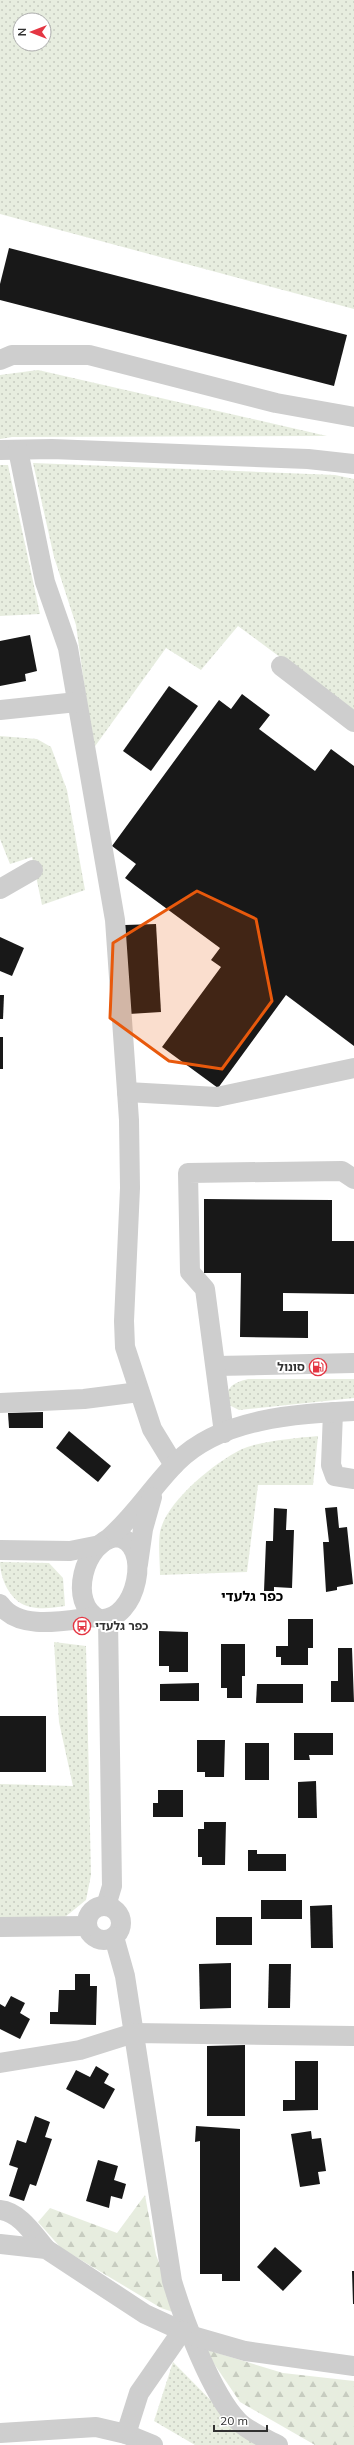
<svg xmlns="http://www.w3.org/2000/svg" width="354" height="2445" viewBox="0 0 354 2445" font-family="Mulish,'Noto Sans Hebrew',sans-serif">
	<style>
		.grass { fill: url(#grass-dots); fill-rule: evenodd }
		.forest { fill: url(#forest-firs) }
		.building { fill: #181818 }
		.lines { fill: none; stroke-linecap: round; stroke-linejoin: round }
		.minor { stroke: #cecece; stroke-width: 20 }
		.marked { fill: #e8590c; fill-opacity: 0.2; stroke: #e8590c; stroke-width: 3; stroke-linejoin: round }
		.labels { text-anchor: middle; stroke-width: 4; stroke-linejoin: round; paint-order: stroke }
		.poi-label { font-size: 12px; font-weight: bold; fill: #313131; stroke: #fff; text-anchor: end }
		.quarter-label { font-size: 14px; font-weight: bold; fill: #000; stroke: #fff }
	</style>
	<defs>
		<pattern id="grass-dots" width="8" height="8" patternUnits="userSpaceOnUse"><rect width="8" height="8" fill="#e7eddf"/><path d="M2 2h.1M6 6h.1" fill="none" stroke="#c7ccc0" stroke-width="1.8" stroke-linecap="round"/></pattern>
		<pattern id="forest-firs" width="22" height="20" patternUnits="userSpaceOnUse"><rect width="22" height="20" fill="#e7eddf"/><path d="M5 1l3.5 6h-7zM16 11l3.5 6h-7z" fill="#c7ccc0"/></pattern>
	</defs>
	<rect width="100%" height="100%" fill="#fff"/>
	<!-- grass -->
	<g class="grass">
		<path d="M0 0H354V309L0 214ZM20 20H44V44H20Z"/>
		<polygon points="38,370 327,436 12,437 0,439 0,375"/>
		<polygon points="33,463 335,475 354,479 354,712 238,626 201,670 166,648 93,749 76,625 54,557"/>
		<polygon points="0,465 8,465 40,614 0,616"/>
		<polygon points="0,736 37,739 51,747 67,790 85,890 42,905 32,857 10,864 0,839"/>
		<path d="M248 1379H354V1398L239 1410 227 1404C225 1387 233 1383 248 1379Z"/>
		<path d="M318 1436 313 1485H258L247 1572 160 1575C160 1562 158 1545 160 1532 166 1502 213 1464 240 1450 259 1441 296 1438 318 1436Z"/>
		<path d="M0 1562 49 1563 63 1578 65 1606C53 1608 39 1610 27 1606 10 1601 0 1578 0 1562Z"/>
		<polygon points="54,1642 86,1646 91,1875 86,1900 65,1917 0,1917 0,1784 73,1786 59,1722"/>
		<polygon points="173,2362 247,2437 264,2445 195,2445 154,2421"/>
	</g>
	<!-- forest -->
	<g class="forest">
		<polygon points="145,2195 156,2255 179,2314 161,2308 61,2248 38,2222 50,2208 117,2233"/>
		<polygon points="204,2349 283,2373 354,2381 354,2445 315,2445 240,2402"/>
	</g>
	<!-- building -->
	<g class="building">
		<polygon points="9,248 347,335 334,386 0,300 0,284"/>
		<polygon points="30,635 37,671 25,674 26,681 0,686 0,641"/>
		<polygon points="169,686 198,706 151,771 123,751"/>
		<polygon points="242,694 270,715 259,729 315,771 331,749 354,766 354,1046 286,995 218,1088 162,1047 221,967 211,960 220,948 125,878 136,864 112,846 219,700 231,709"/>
		<polygon points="156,924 161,1012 129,1014 125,925"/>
		<polygon points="0,937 24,948 12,976 0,971"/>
		<polygon points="0,995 4,995 3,1019 0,1019"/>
		<rect x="0" y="1037" width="3" height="32"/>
		<polygon points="204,1199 332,1200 332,1241 354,1241 354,1294 283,1293 283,1311 308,1311 308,1338 240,1337 241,1273 204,1273"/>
		<polygon points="43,1412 43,1428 9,1428 8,1413"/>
		<polygon points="69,1431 111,1466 98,1482 56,1448"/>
		<polygon points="337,1507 339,1528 347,1527 353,1584 337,1587 337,1590 326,1592 323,1542 329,1542 325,1508"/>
		<polygon points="274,1508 287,1509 286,1530 294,1530 292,1588 274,1587 274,1591 264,1591 266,1541 273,1541"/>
		<polygon points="288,1619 313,1619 313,1648 308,1648 308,1665 281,1665 281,1657 276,1657 276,1646 288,1646"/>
		<polygon points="159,1631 188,1632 188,1672 169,1672 169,1666 159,1666"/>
		<polygon points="221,1644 245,1644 245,1676 242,1676 242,1698 227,1698 227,1688 221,1688"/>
		<polygon points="338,1648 352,1648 354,1702 331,1702 331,1681 338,1681"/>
		<polygon points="199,1683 199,1701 160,1701 160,1684"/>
		<polygon points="257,1684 303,1684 303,1703 256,1703"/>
		<rect x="0" y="1716" width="46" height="56"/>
		<polygon points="294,1733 333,1733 333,1755 309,1755 310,1760 294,1760"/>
		<polygon points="197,1740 225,1740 224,1777 205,1777 205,1772 197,1772"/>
		<rect x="245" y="1743" width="24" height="37"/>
		<polygon points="316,1781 317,1818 298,1818 298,1782"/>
		<polygon points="158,1790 183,1790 183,1817 153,1817 153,1803 158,1803"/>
		<polygon points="204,1822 226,1822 225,1865 202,1865 202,1857 198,1857 198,1829 204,1829"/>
		<polygon points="248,1850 257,1850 257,1854 286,1854 286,1871 248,1871"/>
		<rect x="261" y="1900" width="41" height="19"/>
		<polygon points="332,1905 333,1948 311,1948 310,1906"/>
		<rect x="216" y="1917" width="36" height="28"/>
		<polygon points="231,1963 231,2008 200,2009 199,1964"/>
		<polygon points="269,1964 291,1964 290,2008 268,2008"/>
		<polygon points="75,1974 90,1974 90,1986 97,1986 96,2025 50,2024 50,2012 58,2012 59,1990 75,1990"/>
		<polygon points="11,1996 25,2003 20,2013 30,2019 20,2039 0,2029 0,2004 5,2007"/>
		<polygon points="245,2045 245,2116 207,2116 207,2046"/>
		<polygon points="295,2061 318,2061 318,2110 283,2111 283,2100 295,2100"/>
		<polygon points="96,2066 109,2074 104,2083 115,2089 104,2109 66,2089 76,2070 90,2077"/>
		<polygon points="35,2116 50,2122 45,2137 52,2139 36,2186 30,2184 24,2201 9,2196 18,2168 9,2165 17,2140 26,2143"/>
		<polygon points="196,2126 240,2129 240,2281 222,2281 222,2274 200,2274 200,2141 195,2142"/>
		<polygon points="311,2131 312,2139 321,2138 326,2171 318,2172 320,2184 300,2187 291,2134"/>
		<polygon points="98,2160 118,2166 114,2180 126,2184 122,2199 111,2196 109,2208 86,2201"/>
		<polygon points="275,2247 302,2271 283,2291 257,2267"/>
		<polygon points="352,2271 354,2271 354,2304 353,2304"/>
	</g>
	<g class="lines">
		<!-- minor -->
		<g class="minor">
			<polyline points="0,360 12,355 89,355 276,403 354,417"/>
			<polyline points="0,450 52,449 308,459 354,464"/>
			<polyline points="18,450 45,582 68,648 115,920 129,1120 130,1188 124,1321 125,1347 152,1429 174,1465"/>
			<polyline points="281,666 354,722"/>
			<polyline points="0,710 77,702"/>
			<polyline points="0,889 33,870"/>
			<polyline points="127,1092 217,1097 354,1068"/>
			<polyline points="216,1366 354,1363"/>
			<polyline points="0,1403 84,1399 139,1392"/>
			<polyline points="333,1412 331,1465 335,1476 354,1479"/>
			<polyline points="224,1433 205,1289 190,1272 188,1173 342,1171 354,1179"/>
			<path d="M116 1537C154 1541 137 1623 99 1619 67 1604 84 1541 116 1537Z"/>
			<path d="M108 1539C135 1516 152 1487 177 1462 221 1418 295 1414 354 1411"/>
			<polyline points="0,1550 70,1551 100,1545"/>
			<polyline points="138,1564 143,1529 152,1497"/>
			<path d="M0 1604C19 1632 67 1620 95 1617"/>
			<polyline points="106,1906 112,1886 108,1619"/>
			<circle cx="104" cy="1923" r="17"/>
			<polyline points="0,1927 87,1926"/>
			<path d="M114 1937 125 1976 172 2281C183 2318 212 2395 238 2421 249 2432 265 2438 278 2445"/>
			<polyline points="0,2063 80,2050 134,2033 354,2036"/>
			<path d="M0 2210C20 2212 34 2235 46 2249"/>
			<polyline points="0,2244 46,2249 145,2314 193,2336 245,2351 354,2366"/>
			<polyline points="0,2433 96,2427 126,2434 153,2445"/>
			<polyline points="126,2434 139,2393 182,2331"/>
		</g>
	</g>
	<!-- marked area -->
	<path class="marked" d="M197 891 256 919 272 1001 222 1069 169 1061 110 1018 113 943Z"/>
	<!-- icons -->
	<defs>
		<symbol id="fuel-ring" viewBox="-11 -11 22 22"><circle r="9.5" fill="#fff" stroke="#e43643" stroke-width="1.5"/><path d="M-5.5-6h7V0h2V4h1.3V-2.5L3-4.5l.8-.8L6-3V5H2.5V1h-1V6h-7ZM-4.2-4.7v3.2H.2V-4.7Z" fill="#e43643"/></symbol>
		<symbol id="bus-ring" viewBox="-11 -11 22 22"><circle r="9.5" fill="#fff" stroke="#e43643" stroke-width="1.5"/><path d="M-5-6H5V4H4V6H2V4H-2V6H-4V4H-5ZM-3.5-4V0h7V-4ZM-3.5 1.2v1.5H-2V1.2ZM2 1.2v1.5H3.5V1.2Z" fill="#e43643"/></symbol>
	</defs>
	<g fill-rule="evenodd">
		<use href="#fuel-ring" x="308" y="1357" width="20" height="20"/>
		<use href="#bus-ring" x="72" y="1616" width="20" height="20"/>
	</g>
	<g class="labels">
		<!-- poi labels -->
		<g class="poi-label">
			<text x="305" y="1371">סונול</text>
			<text x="95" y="1630" text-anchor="start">כפר גלעדי</text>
		</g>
		<!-- quarter labels -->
		<g class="quarter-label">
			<text x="252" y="1601">כפר גלעדי</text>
		</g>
	</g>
	<!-- north arrow -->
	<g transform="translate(32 32) rotate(270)"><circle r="19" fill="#ffffff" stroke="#adadad"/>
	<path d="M0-3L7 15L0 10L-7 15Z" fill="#e43643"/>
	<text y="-6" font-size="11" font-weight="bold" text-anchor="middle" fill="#313131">N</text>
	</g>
	<!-- scale -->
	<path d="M214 2425v6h53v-6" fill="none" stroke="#313131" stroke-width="2"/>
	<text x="220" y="2425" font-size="12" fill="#313131" stroke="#ffffff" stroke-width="3" paint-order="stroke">20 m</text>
</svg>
